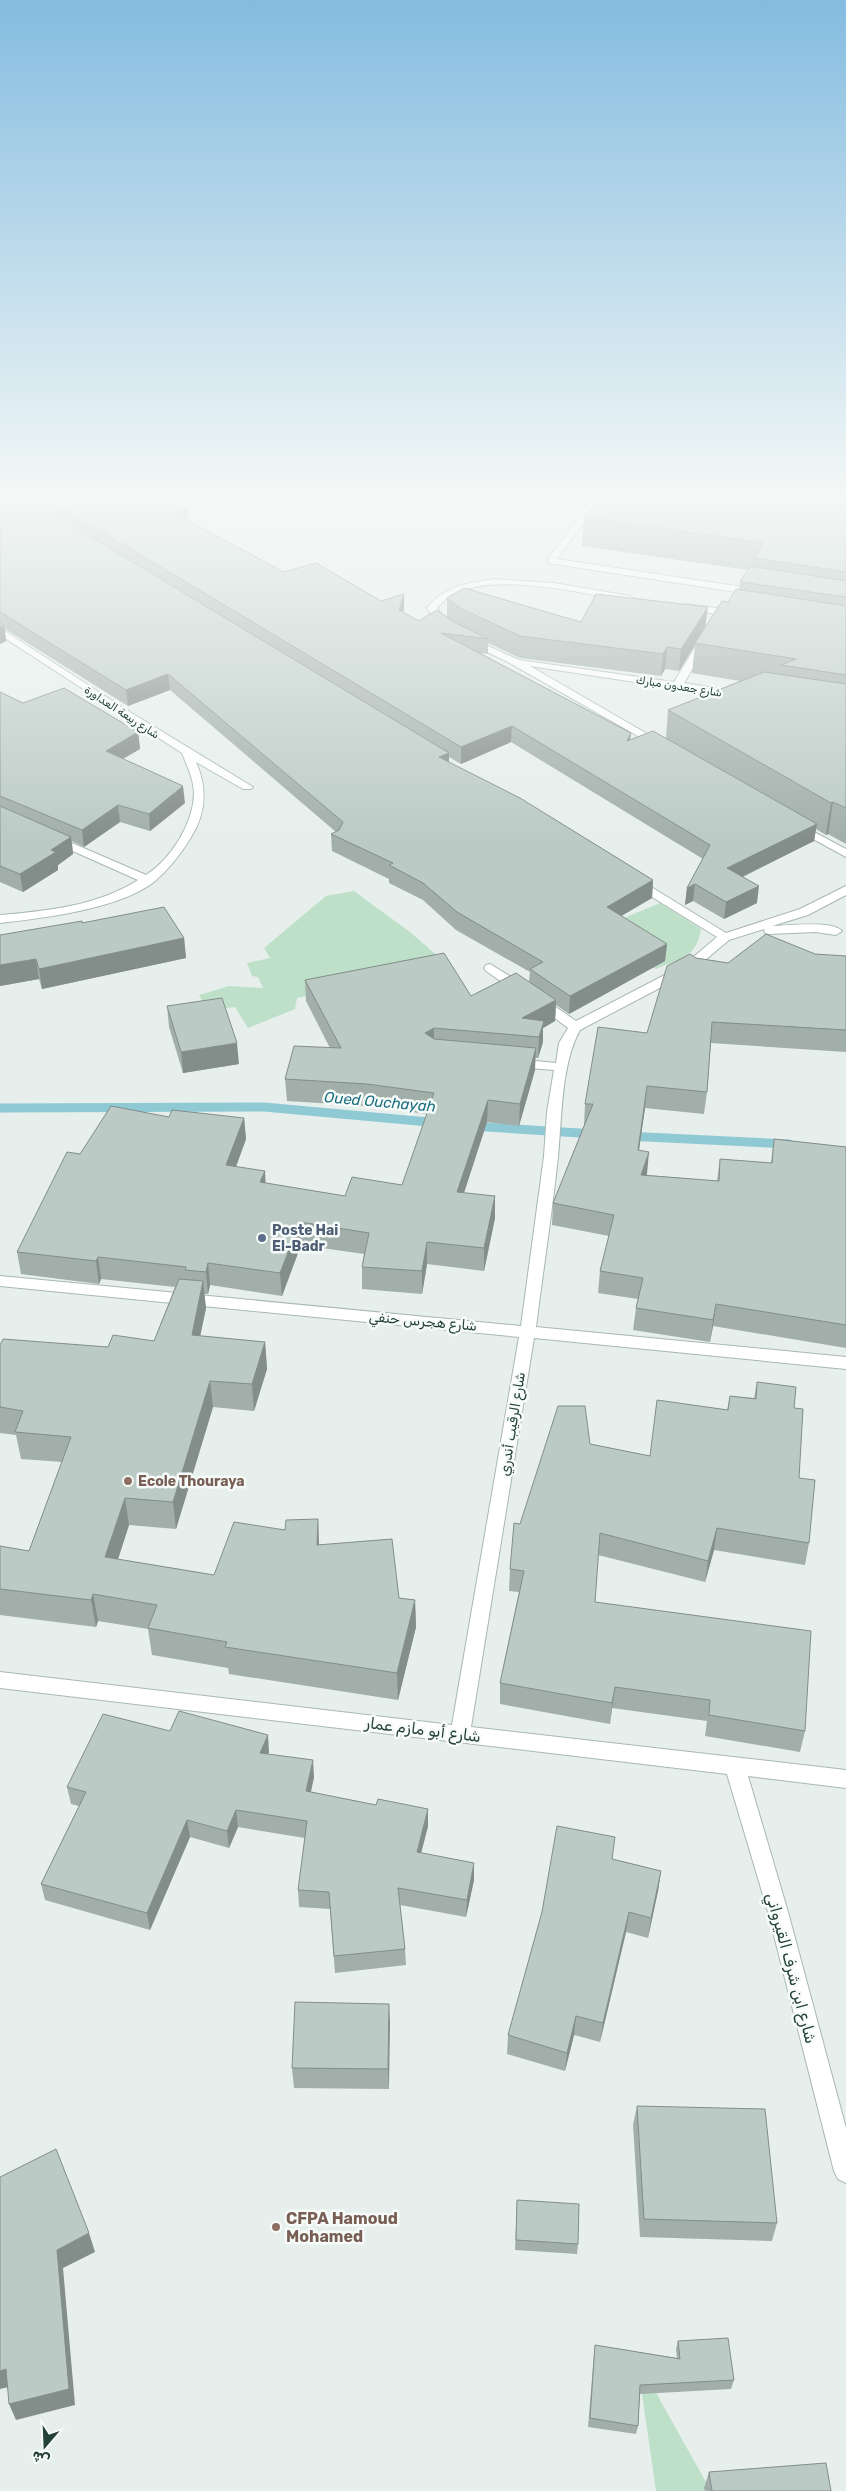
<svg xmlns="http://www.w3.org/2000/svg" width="846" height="2491" viewBox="0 0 846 2491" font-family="Rubik,Vazirmatn,sans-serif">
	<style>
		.green { fill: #bfe0c8 }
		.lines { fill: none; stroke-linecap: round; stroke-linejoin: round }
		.stream { stroke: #8ec9d4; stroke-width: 9 }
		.minor-casing { stroke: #a8b8b2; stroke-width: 2 }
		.minor { fill: #fff; fill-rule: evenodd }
		.wall { fill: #a1aea9; fill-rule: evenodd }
		.shaded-wall { fill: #838d89 }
		.building { fill: #bbcac4; stroke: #838d89 }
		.service-dot { fill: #5c6f8a; stroke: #f7fbf9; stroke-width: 2 }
		.education-dot { fill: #8d6e63; stroke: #f7fbf9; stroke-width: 2 }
		.labels { text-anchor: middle; stroke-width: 5; stroke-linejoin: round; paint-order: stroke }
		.far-street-label { font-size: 11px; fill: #24423a; stroke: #f7fbf9 }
		.service-label { font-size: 14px; font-weight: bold; fill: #4e5e75; stroke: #f7fbf9; text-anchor: start }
		.street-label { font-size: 14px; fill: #24423a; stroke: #f7fbf9 }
		.education-label { font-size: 14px; font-weight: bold; fill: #785e54; stroke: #f7fbf9; text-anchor: start }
		.water-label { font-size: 15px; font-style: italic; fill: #1c6f80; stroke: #f7fbf9 }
		.near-street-label { font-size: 16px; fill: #24423a; stroke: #f7fbf9 }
		.near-education-label { font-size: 16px; font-weight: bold; fill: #785e54; stroke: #f7fbf9; text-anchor: start }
	</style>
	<rect width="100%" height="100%" fill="#e6efeb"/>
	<!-- green -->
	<g class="green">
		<polygon points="354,891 410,932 449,966 297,998 295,1009 248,1028 235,1007 208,1010 199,995 229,986 263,988 258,977 252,976 247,963 270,958 264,948 326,896"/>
		<path d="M660 903 701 929C697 958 679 959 656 969L646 963 661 956 612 923Z"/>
		<polygon points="637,2359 711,2491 656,2491"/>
	</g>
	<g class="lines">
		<!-- stream -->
		<g class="stream">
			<polyline points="0,1108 264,1107 440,1123"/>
			<polyline points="471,1126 595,1134"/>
			<polyline points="626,1136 789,1144"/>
		</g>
		<defs>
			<g id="minor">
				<polygon points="597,493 605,493 557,559 756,589 761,592 756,595 548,563 548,559"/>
				<path d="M494 579 554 583 630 596 635 599 630 602C583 593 494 571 451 595 446 598 441 604 437 608L452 627 447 630 438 624 427 608C445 586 467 583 494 579Z"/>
				<polygon points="687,604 723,609 728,612 723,615 684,609 682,607"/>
				<path d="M0 628 125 709 253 787 251 789H243L196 762C208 789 206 814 190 839 180 855 168 870 154 882 119 909 44 918 0 923V915C47 911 97 906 138 880L50 841V837H58L146 875C171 859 193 824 194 794 194 780 187 766 182 753L0 635Z"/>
				<polygon points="471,638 519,660 674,682 699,641 704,638 709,641 684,683 733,691 738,694 733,697 530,666 663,743 664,745 659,748 508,662 468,643 466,641"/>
				<polygon points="797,823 846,849 846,857 793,828 793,824"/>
				<path d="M635 877 726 933 800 909 846 886V895L808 915 772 926C787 926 832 920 842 931L836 935 815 932 769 934 765 933 764 929 729 940 692 971 580 1030C561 1064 562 1117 558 1157 552 1214 543 1271 536 1327L846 1357V1369L534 1338 471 1727 846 1770V1788L748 1776 788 1912 846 2128V2183L838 2179 834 2171 768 1912 727 1774 0 1688V1672L452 1725 519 1337 0 1286V1276L521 1326 544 1156 547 1112 554 1070 516 1067 509 1063 516 1059 556 1063 559 1043 568 1028 533 1002 539 998 544 999 576 1021 684 965 717 937 631 884 629 881Z"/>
				<polygon points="490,964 526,986 527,989 526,992 516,992 486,971 484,968 486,965"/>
			</g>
		</defs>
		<!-- minor casing -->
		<use href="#minor" class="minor-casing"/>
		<!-- minor -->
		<use href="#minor" class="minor"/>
	</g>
	<!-- wall -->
	<g class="wall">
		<path d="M0 493H150L188 521 284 572 381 601 404 609 403 612 419 621 447 617V598L581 622 706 627 739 589 740 582 748 570 582 546 584 517 846 493V844L828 834 826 835 816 829 814 841 743 877 757 903 724 919 693 901 685 905 687 888 703 859 511 742 461 764 449 757V762L653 880 652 898 621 916 667 944 665 961 569 1014 556 1005 555 1021 543 1028V1042L538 1058H535V1070L519 1126 487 1122 464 1193 495 1196V1218L484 1271 427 1264 422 1294 362 1289V1267L364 1254 301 1245 282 1296 210 1285 208 1294H204L206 1308 200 1336 265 1342 267 1369 254 1411 213 1407 176 1529 129 1525 118 1559 214 1575 285 1530 318 1519 319 1545 399 1598 415 1600 416 1627 398 1700 229 1674 228 1668 152 1655 148 1629 98 1621 96 1627 0 1615V1546L29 1551 62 1462 21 1459 16 1435 0 1433V1345L108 1347 154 1341 175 1287 101 1279 99 1284 21 1274 17 1252 80 1154 169 1117 244 1118 246 1139 236 1167 265 1171V1183L345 1196 402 1185 427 1114 367 1106 287 1101 285 1079 330 1048 306 1001 305 980 471 996 529 981 530 972 456 930 423 900 389 883V879L332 851 331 834 336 832 170 690 128 706 5 629 6 641 0 644ZM488 643 520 658 661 676 665 669 679 671 695 645 692 673 740 681 668 710 666 738 630 740 481 653 488 654Z"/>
		<polygon points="0,692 23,703 138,732 140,749 123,759 185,803 150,831 120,822 84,847 72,841 73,854 58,865 58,870 23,892 0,882"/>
		<polygon points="82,923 184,938 186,958 42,989 39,979 0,986 0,935"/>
		<polygon points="815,954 846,956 846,1052 711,1043 707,1092 704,1114 645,1108 639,1150 647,1174 647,1175 717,1181 720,1159 771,1163 774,1139 846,1147 846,1348 713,1326 710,1342 633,1330 636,1308 638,1299 598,1293 600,1271 609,1236 552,1225 553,1203 584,1125 585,1104 647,1033 696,958 728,963"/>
		<polygon points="167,1006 239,1064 183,1073 169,1027"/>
		<polygon points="757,1382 794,1408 799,1478 809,1543 805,1565 714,1550 705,1582 598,1555 595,1602 805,1731 800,1752 705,1736 707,1721 612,1708 610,1724 500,1704 500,1683 519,1592 509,1591 510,1569 520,1524 590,1444 650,1456 727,1410 730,1396 754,1398"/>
		<polygon points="170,1731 269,1752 268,1754 314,1777 311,1792 376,1805 428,1809 428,1826 421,1853 474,1863 474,1880 466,1917 400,1905 405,1949 406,1965 335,1973 330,1909 299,1907 298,1890 305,1838 238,1827 229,1848 190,1837 150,1930 45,1900 41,1884 79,1806 71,1804 67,1787"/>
		<polygon points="613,1859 661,1871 658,1891 648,1938 626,1932 600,2042 574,2035 565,2071 507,2054 508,2035 542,1912"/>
		<polygon points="389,2004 389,2089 294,2088 292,2068"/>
		<polygon points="637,2106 777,2223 772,2241 640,2237 633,2125"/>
		<polygon points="517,2200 578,2244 577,2254 515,2250"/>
		<polygon points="678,2341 734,2380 731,2389 640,2394 638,2426 636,2434 588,2427 594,2354 595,2345 677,2358 676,2349"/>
		<polygon points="709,2472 831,2491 705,2491 704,2488"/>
	</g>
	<!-- shaded-wall -->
	<g class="shaded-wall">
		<polygon points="187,508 188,522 172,512"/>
		<polygon points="404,594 404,609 399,625 399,610"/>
		<polygon points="708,607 705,629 695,643 695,645 679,671 681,649"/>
		<polygon points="4,626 6,641 0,644 0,627"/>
		<polygon points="667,647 665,669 661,676 663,654"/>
		<polygon points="168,674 170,690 128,706 126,690"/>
		<polygon points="512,726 511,742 461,764 461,747"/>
		<polygon points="138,732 140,749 108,767 106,751"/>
		<polygon points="631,733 629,749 627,741"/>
		<polygon points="449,753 449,770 439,757"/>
		<polygon points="183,786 185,803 150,831 149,814"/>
		<polygon points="833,802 828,834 826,835 831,803"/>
		<polygon points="118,805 120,822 84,847 82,830"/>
		<polygon points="817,824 814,841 725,885 727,868"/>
		<polygon points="71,837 73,854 58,865 58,870 23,892 20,874 51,850"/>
		<polygon points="653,880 652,898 606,925 607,907"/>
		<polygon points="695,884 693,901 685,905 687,888"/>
		<polygon points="759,886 757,903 724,919 726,902"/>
		<polygon points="184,938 186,958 42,989 39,969"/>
		<polygon points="667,944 665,961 569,1014 570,996"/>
		<polygon points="36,959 39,979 0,986 0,965"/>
		<polygon points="556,1000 555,1021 543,1028 543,1042 538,1058 539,1037 522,1018"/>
		<polygon points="434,1028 434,1049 425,1033"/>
		<polygon points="237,1043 239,1064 183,1073 181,1052"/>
		<polygon points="536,1048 535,1070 519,1126 520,1104"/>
		<polygon points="647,1086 645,1108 636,1171 638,1150"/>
		<polygon points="488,1100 487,1122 457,1214 457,1192"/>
		<polygon points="244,1118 246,1139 228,1188 226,1165"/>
		<polygon points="649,1152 647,1174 639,1196 641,1175"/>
		<polygon points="265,1171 266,1193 260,1182"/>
		<polygon points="495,1196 495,1218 484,1271 484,1248"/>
		<polygon points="300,1222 301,1245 282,1296 280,1273"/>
		<polygon points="427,1242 427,1264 422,1294 422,1271"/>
		<polygon points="98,1257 101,1279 99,1284 96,1261"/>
		<polygon points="208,1263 210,1285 208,1294 206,1272"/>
		<polygon points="203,1281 206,1308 195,1361 192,1335"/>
		<polygon points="716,1304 713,1326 710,1342 713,1320"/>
		<polygon points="265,1342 267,1369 254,1411 252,1384"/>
		<polygon points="210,1381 213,1407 176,1529 173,1502"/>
		<polygon points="125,1498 129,1525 110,1584 105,1557"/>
		<polygon points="318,1519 319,1546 317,1545"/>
		<polygon points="717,1528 714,1550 705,1582 708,1561"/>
		<polygon points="93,1594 98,1621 96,1627 91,1600"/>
		<polygon points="415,1600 416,1627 398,1700 397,1673"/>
		<polygon points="615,1687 612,1708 610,1724 612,1703"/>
		<polygon points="268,1735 269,1752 261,1771 260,1753"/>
		<polygon points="313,1760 314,1777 307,1808 306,1791"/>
		<polygon points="428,1809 428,1826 417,1869 417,1852"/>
		<polygon points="236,1810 238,1827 229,1848 227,1831"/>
		<polygon points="187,1820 190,1837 150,1930 147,1913"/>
		<polygon points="474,1863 474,1880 466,1917 467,1900"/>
		<polygon points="661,1871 658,1891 648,1938 651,1918"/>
		<polygon points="629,1912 626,1932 600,2042 603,2023"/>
		<polygon points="389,2004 390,2023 389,2089 388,2069"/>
		<polygon points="576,2016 574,2035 565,2071 567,2053"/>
		<polygon points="89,2233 95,2252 63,2268 75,2405 16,2420 9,2404 57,2250"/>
		<polygon points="6,2369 13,2386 0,2389 0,2371"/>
	</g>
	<!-- building -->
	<g class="building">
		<polygon points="0,493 18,493 449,753 439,757 520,798 653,880 607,907 667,944 570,996 530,969 543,962 457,912 423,883 389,865 393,863 331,834 339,830 343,822 168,674 126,690 0,612"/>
		<polygon points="36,493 150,493 187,508 172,512 284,572 316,563 381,601 404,594 399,610 419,621 437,610 452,621 488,639 441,633 631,733 627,741 653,731 817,824 727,868 759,886 726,902 695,884 687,888 710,845 512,726 461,747 99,530"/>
		<polygon points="603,493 846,493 846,572 755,558 764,543 584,517"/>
		<polygon points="750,566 846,581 846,597 740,582"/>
		<polygon points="464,588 581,622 596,594 708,607 681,649 667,647 663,654 520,636 460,608 447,598"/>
		<polygon points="736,589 846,606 846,675 781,665 796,659 695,643 722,601 728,602"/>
		<polygon points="0,623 4,626 0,627"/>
		<polygon points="764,672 846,684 846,808 833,802 831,803 668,710"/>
		<polygon points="64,688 138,732 106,751 183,786 149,814 118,805 82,830 0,796 0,692 23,703"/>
		<polygon points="0,806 71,837 51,850 56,852 20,874 0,866"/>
		<polygon points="164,907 184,938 39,969 36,959 0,965 0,935 82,921 82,923"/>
		<polygon points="766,934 815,954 846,956 846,1030 712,1022 707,1092 647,1086 638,1150 649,1152 641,1175 719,1181 720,1159 772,1163 774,1139 846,1147 846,1325 716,1304 713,1320 636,1308 643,1278 600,1271 614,1215 553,1203 593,1104 585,1104 598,1027 647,1033 667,966 690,954 696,958 728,963"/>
		<polygon points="444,953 471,996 516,973 556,1000 522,1018 544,1021 539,1037 434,1028 425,1033 434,1039 536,1048 520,1104 488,1100 457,1192 495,1196 484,1248 427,1242 422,1271 362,1267 369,1233 300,1222 280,1273 208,1263 206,1272 185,1270 186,1267 98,1257 96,1261 17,1252 67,1152 80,1154 111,1106 169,1117 172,1110 244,1118 226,1165 265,1171 260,1182 345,1196 352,1177 402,1185 434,1093 367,1084 285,1079 294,1046 341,1048 305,980"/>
		<polygon points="222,998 237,1043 181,1052 167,1006"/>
		<polygon points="179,1279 203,1281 192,1335 265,1342 252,1384 210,1381 173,1502 125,1498 105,1557 214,1575 234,1522 285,1530 286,1520 318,1519 317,1545 392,1539 399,1598 415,1600 397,1673 225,1647 227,1642 148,1628 157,1605 93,1594 91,1600 0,1589 0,1546 29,1551 71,1437 15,1432 23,1411 0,1407 0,1345 3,1339 108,1347 113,1335 154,1341"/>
		<polygon points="757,1382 796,1387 794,1408 803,1409 799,1478 815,1480 809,1543 717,1528 708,1561 600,1533 595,1602 811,1631 805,1731 709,1715 710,1700 615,1687 612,1703 500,1683 524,1571 510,1569 514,1523 520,1524 558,1406 585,1406 590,1444 650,1456 657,1400 728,1410 730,1396 756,1399"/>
		<polygon points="179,1711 268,1735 260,1753 313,1760 306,1791 376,1805 378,1799 428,1809 417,1852 474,1863 467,1900 398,1888 405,1949 334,1956 329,1892 298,1890 307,1821 236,1810 227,1831 187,1820 147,1913 41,1884 86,1792 67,1787 103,1714 170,1731"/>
		<polygon points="557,1826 615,1837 612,1859 661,1871 651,1918 629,1912 603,2023 576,2016 567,2053 508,2035 542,1912"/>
		<polygon points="295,2002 389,2004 388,2069 292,2068"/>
		<polygon points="637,2106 765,2109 777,2223 644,2219"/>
		<polygon points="56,2149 89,2233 57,2250 69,2389 9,2404 6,2369 0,2371 0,2177"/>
		<polygon points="517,2200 579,2204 578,2244 516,2240"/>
		<polygon points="728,2338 734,2380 640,2385 638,2426 590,2418 595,2345 680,2359 678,2341"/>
		<polygon points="826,2463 831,2491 712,2491 709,2472"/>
	</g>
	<!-- sky -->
	<linearGradient id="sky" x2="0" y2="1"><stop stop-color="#84bce0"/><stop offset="0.59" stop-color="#f4f8f6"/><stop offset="1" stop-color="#f4f8f6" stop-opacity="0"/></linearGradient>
	<rect width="846" height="842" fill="url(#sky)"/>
	<!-- markers -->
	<circle class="service-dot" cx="262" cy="1238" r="5"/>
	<g class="education-dot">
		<circle cx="128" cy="1481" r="5"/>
		<circle cx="276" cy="2227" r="5"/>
	</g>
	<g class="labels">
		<!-- far-street labels -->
		<g class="far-street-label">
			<text transform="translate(679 686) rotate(9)" y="4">شارع جعدون مبارك</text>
			<text transform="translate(122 712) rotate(33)" y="4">شارع ربيعة العداورة</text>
		</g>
		<!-- service labels -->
		<g class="service-label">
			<text x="272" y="1235">Poste Hai<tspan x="272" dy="16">El-Badr</tspan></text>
		</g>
		<!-- street labels -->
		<g class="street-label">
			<text transform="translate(423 1321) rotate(5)" y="5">شارع هجرس حنفي</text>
			<text transform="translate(512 1424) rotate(-81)" y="5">شارع الرقيب أندري</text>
		</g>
		<!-- education labels -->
		<g class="education-label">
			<text x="138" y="1486">Ecole Thouraya</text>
		</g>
		<!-- water labels -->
		<g class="water-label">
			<text transform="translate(380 1102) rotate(5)" y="5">Oued Ouchayah</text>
		</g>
		<!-- near-street labels -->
		<g class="near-street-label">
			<text transform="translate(423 1729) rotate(7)" y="6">شارع أبو مازم عمار</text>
			<text transform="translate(792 1968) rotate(75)" y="6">شارع ابن شرف القيرواني</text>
		</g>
		<!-- near-education labels -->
		<g class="near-education-label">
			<text x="286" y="2224">CFPA Hamoud<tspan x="286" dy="18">Mohamed</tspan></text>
		</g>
	</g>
	<!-- north arrow -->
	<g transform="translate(45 2446) rotate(199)" stroke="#f7fbf9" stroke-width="4" paint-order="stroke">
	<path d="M0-4L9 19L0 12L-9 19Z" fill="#24423a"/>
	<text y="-8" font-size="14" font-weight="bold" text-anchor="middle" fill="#24423a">ش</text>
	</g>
</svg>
